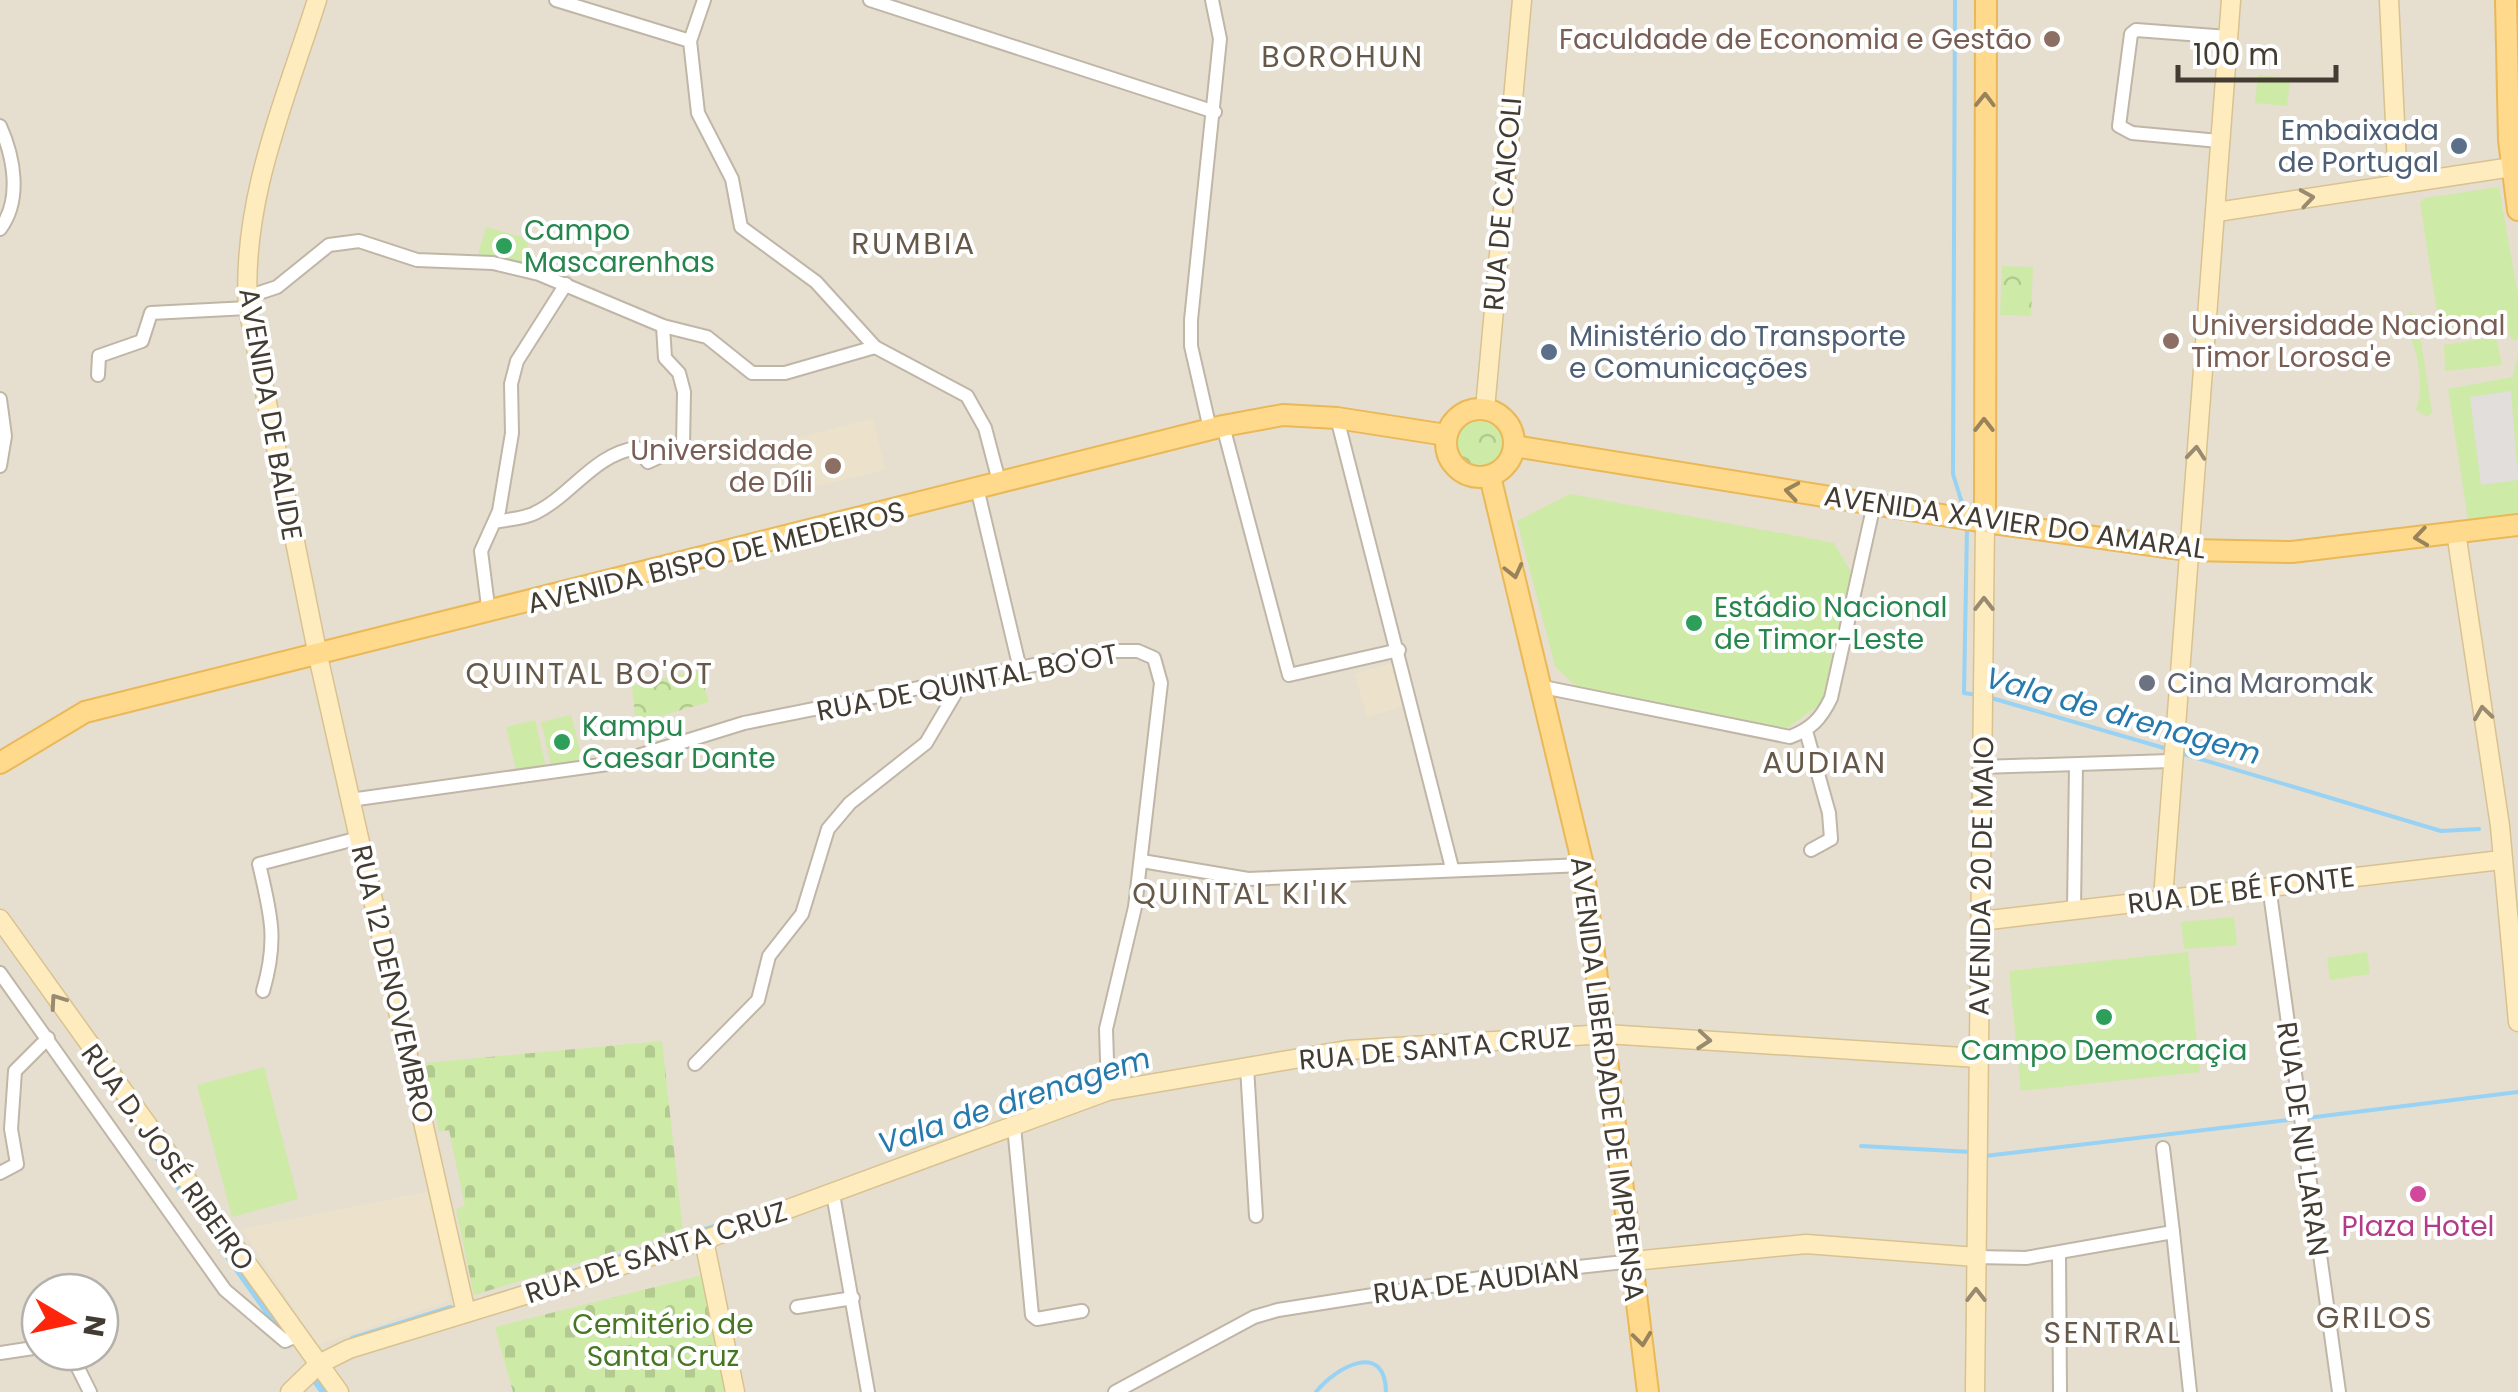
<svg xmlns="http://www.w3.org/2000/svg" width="2518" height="1392" viewBox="0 0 2518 1392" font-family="Poppins,sans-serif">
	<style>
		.residential { fill: #e6decf; fill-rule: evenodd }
		.education { fill: #ece1ca }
		.grass { fill: #ceeaa7 }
		.forest { fill: url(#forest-crowns) }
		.cemetery { fill: url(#cemetery-stones) }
		.parking { fill: #e2dedb }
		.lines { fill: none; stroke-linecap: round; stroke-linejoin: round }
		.stream { stroke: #98d2f4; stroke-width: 4 }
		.canal { stroke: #98d2f4; stroke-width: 11 }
		.street-casing { stroke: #c0b6a7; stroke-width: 16 }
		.secondary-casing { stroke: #d8c290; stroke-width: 21 }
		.primary-casing { stroke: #eab857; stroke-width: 24 }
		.street { stroke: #fff; stroke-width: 12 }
		.secondary { stroke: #ffecbe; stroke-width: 18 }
		.primary { stroke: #ffda8d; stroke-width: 20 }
		.oneway { stroke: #98835b }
		.oneway2 { stroke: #988b71 }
		.education-dot { fill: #8d6e63; stroke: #fff; stroke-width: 4 }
		.service-dot { fill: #5c6f8a; stroke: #fff; stroke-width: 4 }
		.leisure-dot { fill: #2e9e5b; stroke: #fff; stroke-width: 4 }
		.worship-dot { fill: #6b7280; stroke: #fff; stroke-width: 4 }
		.hotel-dot { fill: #d1479c; stroke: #fff; stroke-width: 4 }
		.labels { text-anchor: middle; stroke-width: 8; stroke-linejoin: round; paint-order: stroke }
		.education-label { font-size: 28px; fill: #785e54; stroke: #fff; text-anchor: end }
		.service-label { font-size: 28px; fill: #4e5e75; stroke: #fff; text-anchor: end }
		.street-label { font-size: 28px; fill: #433c32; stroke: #fff }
		.leisure-label { font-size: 28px; fill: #27864d; stroke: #fff; text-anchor: start }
		.worship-label { font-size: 28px; fill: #5b616d; stroke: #fff; text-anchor: start }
		.hotel-label { font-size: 28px; fill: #b23c85; stroke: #fff }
		.park-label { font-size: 28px; fill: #477723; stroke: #fff }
		.neighbourhood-label { font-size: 30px; letter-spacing: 2.5px; fill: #675949; stroke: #fff }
		.water-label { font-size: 30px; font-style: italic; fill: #2579ac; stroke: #fff }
	</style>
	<defs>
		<pattern id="forest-crowns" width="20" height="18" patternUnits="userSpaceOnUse" patternTransform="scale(2.5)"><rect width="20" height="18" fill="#ceeaa7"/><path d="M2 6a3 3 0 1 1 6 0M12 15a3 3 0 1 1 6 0" fill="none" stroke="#b2ca90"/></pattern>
		<pattern id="cemetery-stones" width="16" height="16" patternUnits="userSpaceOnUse" patternTransform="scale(2.5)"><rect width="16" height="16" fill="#ceeaa7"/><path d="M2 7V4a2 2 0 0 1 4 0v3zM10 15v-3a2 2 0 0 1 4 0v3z" fill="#b2ca90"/></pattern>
	</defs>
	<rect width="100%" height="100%" fill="#f2ece1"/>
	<!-- residential -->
	<path class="residential" d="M0 0H2518V1392H0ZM40 1292H100V1352H40Z"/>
	<!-- education -->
	<g class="education">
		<polygon points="873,418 885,470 784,494 772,445"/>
		<polygon points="1395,662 1407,705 1367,717 1355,674"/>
		<polygon points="430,1191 450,1301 317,1345 242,1229"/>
	</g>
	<!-- grass -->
	<g class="grass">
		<polygon points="2258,75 2290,78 2287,106 2255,103"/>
		<polygon points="2499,187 2518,296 2518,340 2512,340 2504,323 2440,331 2420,203 2425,198"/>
		<polygon points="486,227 529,239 522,264 478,254"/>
		<path d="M2410 312 2417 316 2432 412 2427 417 2416 410C2425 386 2418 343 2402 323Z"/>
		<polygon points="2496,337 2502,365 2445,371 2444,345"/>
		<polygon points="2518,353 2518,513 2468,520 2448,389 2513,377"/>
		<polygon points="1570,494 1834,543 1855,579 1826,700 1783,731 1580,690 1555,666 1517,521"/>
		<polygon points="571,715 583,762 552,769 541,722"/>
		<polygon points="535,720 546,767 517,774 506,727"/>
		<polygon points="2234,917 2237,945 2184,949 2181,922"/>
		<polygon points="2188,952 2200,1072 2021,1091 2009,971"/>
		<polygon points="2367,952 2370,974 2330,980 2327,958"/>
		<polygon points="264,1067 298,1199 232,1217 197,1085"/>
	</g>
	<!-- forest -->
	<g class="forest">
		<polygon points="2002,266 2033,267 2031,316 2000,315"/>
		<circle cx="1478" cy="444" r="27"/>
		<polygon points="699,670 709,702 636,723 632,686"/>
	</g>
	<!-- cemetery -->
	<g class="cemetery">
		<polygon points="662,1041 683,1232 662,1233 662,1237 474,1295 456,1209 465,1206 449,1130 439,1132 425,1063"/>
		<polygon points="703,1275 730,1392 513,1392 495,1327"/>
	</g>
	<!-- parking -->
	<polygon class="parking" points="2511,391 2518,480 2481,485 2470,397"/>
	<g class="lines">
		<!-- stream -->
		<g class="stream">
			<polyline points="1955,0 1953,474 1965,513"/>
			<polyline points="1967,528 1964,693 1978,695"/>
			<polyline points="1988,697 2171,750"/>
			<polyline points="2180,753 2441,831 2479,829"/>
			<polyline points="2307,1118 2518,1092"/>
			<polyline points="1861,1146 1971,1152"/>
			<polyline points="1985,1156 2297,1119"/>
			<polyline points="705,1229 734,1220"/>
			<polyline points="487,1298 661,1243"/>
			<polyline points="352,1338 451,1307"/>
			<path d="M1316 1392C1336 1367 1385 1340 1386 1392"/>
		</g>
		<!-- canal -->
		<g class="canal">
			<polyline points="156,1151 278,1323"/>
			<polyline points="315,1377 326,1392"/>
		</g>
		<defs>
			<g id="street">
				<polyline points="556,0 690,41 698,113 732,179 741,227 816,282 875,347 967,396 985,428 1000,485"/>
				<polyline points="870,0 1215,112"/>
				<polyline points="690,41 704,0"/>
				<path d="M0 126C14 157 22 200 0 229"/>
				<polyline points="2219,141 2132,133 2119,126 2131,34 2136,30 2228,37"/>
				<polyline points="247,297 277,287 329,245 359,241 417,260 493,263 539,274 663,326 707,337 752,373 785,373 875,347"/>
				<polyline points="98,375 99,356 142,341 151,313 248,308"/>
				<polyline points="0,399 5,436 0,466"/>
				<polyline points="1337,418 1452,868"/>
				<polyline points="1223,426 1289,675 1399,650"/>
				<polyline points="1210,429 1191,346 1191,320 1220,39 1212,0"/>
				<polyline points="978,492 1020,669"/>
				<path d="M495 522C508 519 524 519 535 513 572 495 594 454 637 448L648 462 683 446 684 392 679 373 665 358 663 326"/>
				<polyline points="488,606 481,551 499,511 512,433 511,384 517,361 566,284"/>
				<path d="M1543 687 1790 737C1811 729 1821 719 1831 698L1874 504"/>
				<polyline points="1806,731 1829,813 1831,839 1811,850"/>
				<polyline points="1981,767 2170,761"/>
				<polyline points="350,800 615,763 744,723 1104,651 1138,651 1154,658 1161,683 1135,907 1106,1029 1108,1091"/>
				<polyline points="1142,861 1248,879 1583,865"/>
				<polyline points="2269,886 2339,1392"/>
				<polyline points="2074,909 2076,765"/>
				<polyline points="0,973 225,1290 285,1341 296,1336"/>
				<path d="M263 991C278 940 271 915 259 864L359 838"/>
				<polyline points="695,1064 758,1000 769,956 802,914 828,829 850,803 926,743 962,682"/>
				<polyline points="1247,1067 1256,1216"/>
				<polyline points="1014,1126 1032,1315 1037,1319 1082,1311"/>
				<polyline points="2163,1148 2173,1232"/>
				<polyline points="0,1173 17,1164 11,1129 15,1071 48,1038"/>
				<polyline points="833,1194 868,1392"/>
				<polyline points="2059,1253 2060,1392"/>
				<polyline points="1976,1257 2026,1258 2173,1232 2190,1392"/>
				<polyline points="797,1307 853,1298"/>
				<polyline points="70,1352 90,1392"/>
				<polyline points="0,1353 40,1347"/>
				<polyline points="1115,1392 1254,1317 1278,1310 1487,1277 1633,1261"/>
			</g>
			<g id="secondary">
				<path d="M317 0C285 101 241 201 248 308L318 656 466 1313"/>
				<polyline points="2389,0 2398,184"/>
				<polyline points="2217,212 2512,167"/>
				<polyline points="1485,409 1522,0"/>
				<polyline points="2456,532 2500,826 2518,1022"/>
				<polyline points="2163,898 2231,0"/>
				<polyline points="0,919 339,1392"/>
				<polyline points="1981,921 2501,860"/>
				<polyline points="704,1240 735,1392"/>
				<polyline points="1633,1261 1806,1244 1976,1257"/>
				<polyline points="290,1392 319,1364 349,1349 704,1240 1108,1091 1347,1050 1606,1034 1978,1058"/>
				<polyline points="1975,1392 1985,522"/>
			</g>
			<g id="primary">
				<polyline points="2506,0 2509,140 2518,210"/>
				<circle cx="1480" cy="443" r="34"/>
				<polyline points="1514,446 1985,522 2188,550 2292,552 2518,525"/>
				<polyline points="1490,476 1583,865 1648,1392"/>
				<polyline points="1985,522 1986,0"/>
				<polyline points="0,763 85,712 1223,426 1283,415 1337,418 1446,435"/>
			</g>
		</defs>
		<!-- street casing -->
		<use href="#street" class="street-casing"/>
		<!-- secondary casing -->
		<use href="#secondary" class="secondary-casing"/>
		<!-- primary casing -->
		<use href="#primary" class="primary-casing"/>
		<!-- street -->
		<use href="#street" class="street"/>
		<!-- secondary -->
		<use href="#secondary" class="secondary"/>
		<!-- primary -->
		<use href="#primary" class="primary"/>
	</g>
	<!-- one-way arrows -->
	<defs><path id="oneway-chevron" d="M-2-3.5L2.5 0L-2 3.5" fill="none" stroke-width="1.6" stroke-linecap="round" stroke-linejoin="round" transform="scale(2.5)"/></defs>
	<g class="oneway">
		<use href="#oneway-chevron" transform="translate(1985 100) rotate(-89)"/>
		<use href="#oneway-chevron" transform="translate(1984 425) rotate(-90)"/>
		<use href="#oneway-chevron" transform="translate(1792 491) rotate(-171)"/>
		<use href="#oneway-chevron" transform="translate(2421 537) rotate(172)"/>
		<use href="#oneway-chevron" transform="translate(1514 571) rotate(76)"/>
		<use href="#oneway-chevron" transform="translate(1642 1339) rotate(83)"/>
	</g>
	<g class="oneway2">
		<use href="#oneway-chevron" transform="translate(2307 198) rotate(-9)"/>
		<use href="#oneway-chevron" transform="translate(2196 453) rotate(-85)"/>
		<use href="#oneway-chevron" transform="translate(1984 604) rotate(-90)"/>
		<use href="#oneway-chevron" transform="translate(2483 713) rotate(-98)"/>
		<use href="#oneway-chevron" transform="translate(57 1001) rotate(-125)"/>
		<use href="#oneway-chevron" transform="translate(1704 1040) rotate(5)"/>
		<use href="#oneway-chevron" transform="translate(1976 1295) rotate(-90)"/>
	</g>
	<!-- markers -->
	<g class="education-dot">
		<circle cx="2052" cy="39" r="10"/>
		<circle cx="2171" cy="341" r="10"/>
		<circle cx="833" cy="466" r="10"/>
	</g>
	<g class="service-dot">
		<circle cx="2459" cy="146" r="10"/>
		<circle cx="1549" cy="352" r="10"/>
	</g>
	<g class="leisure-dot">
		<circle cx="504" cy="246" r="10"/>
		<circle cx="1694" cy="623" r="10"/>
		<circle cx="562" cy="742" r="10"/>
		<circle cx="2104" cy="1017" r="10"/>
	</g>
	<circle class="worship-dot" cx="2147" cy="683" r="10"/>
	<circle class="hotel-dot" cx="2418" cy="1194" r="10"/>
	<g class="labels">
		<!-- education labels -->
		<g class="education-label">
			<text x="2032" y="49">Faculdade de Economia e Gestão</text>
			<text x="2191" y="335" text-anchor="start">Universidade Nacional<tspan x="2191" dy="32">Timor Lorosa'e</tspan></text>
			<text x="813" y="460">Universidade<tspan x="813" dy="32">de Díli</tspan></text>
		</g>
		<!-- service labels -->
		<g class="service-label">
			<text x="2439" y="140">Embaixada<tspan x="2439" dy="32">de Portugal</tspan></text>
			<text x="1569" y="346" text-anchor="start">Ministério do Transporte<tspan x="1569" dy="32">e Comunicações</tspan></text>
		</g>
		<!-- street labels -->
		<g class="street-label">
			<text transform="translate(1502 204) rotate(-85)" y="10">RUA DE CAICOLI</text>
			<text transform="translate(271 414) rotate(80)" y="10">AVENIDA DE BALIDE</text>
			<text transform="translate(2015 522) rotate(8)" y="10">AVENIDA XAVIER DO AMARAL</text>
			<text transform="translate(716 557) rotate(-14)" y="10">AVENIDA BISPO DE MEDEIROS</text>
			<text transform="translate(967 682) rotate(-11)" y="10">RUA DE QUINTAL BO'OT</text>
			<text transform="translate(1981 876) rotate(-89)" y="10">AVENIDA 20 DE MAIO</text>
			<text transform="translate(2241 890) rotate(-7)" y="10">RUA DE BÉ FONTE</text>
			<text transform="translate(393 984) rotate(77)" y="10">RUA 12 DENOVEMBRO</text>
			<text transform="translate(1435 1048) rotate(-5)" y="10">RUA DE SANTA CRUZ</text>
			<text transform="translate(1608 1079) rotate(83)" y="10">AVENIDA LIBERDADE DE IMPRENSA</text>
			<text transform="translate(2303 1139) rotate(82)" y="10">RUA DE NU LARAN</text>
			<text transform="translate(168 1157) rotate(54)" y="10">RUA D. JOSÉ RIBEIRO</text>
			<text transform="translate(656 1252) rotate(-18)" y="10">RUA DE SANTA CRUZ</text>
			<text transform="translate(1476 1281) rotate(-7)" y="10">RUA DE AUDIAN</text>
		</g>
		<!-- leisure labels -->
		<g class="leisure-label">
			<text x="524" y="240">Campo<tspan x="524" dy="32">Mascarenhas</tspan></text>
			<text x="1714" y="617">Estádio Nacional<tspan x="1714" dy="32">de Timor-Leste</tspan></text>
			<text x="582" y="736">Kampu<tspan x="582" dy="32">Caesar Dante</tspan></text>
			<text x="2104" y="1060" text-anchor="middle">Campo Democraçia</text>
		</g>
		<!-- worship labels -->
		<g class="worship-label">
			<text x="2167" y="693">Cina Maromak</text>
		</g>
		<!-- hotel labels -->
		<g class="hotel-label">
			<text x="2418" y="1236">Plaza Hotel</text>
		</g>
		<!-- park labels -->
		<g class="park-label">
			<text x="663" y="1334">Cemitério de<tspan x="663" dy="32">Santa Cruz</tspan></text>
		</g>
		<!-- neighbourhood labels -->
		<g class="neighbourhood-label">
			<text x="1343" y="67">BOROHUN</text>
			<text x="914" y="254">RUMBIA</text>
			<text x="590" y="684">QUINTAL BO'OT</text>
			<text x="1825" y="773">AUDIAN</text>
			<text x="1241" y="904">QUINTAL KI'IK</text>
			<text x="2375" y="1328">GRILOS</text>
			<text x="2113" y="1343">SENTRAL</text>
		</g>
		<!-- water labels -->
		<g class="water-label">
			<text transform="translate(2123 716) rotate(16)" y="10">Vala de drenagem</text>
			<text transform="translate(1014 1101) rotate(-18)" y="10">Vala de drenagem</text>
		</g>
	</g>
	<!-- north arrow -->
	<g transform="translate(70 1322) rotate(99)"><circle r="48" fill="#ffffff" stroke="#b4b1ad" stroke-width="2.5"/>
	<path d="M0-8L18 38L0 25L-18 38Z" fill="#ff250b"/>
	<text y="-15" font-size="28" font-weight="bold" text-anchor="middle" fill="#433c32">N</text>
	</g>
	<!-- scale -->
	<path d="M2178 65v15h158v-15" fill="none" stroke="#433c32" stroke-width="5"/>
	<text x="2193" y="65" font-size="30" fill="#433c32" stroke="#ffffff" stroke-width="8" paint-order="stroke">100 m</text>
</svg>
